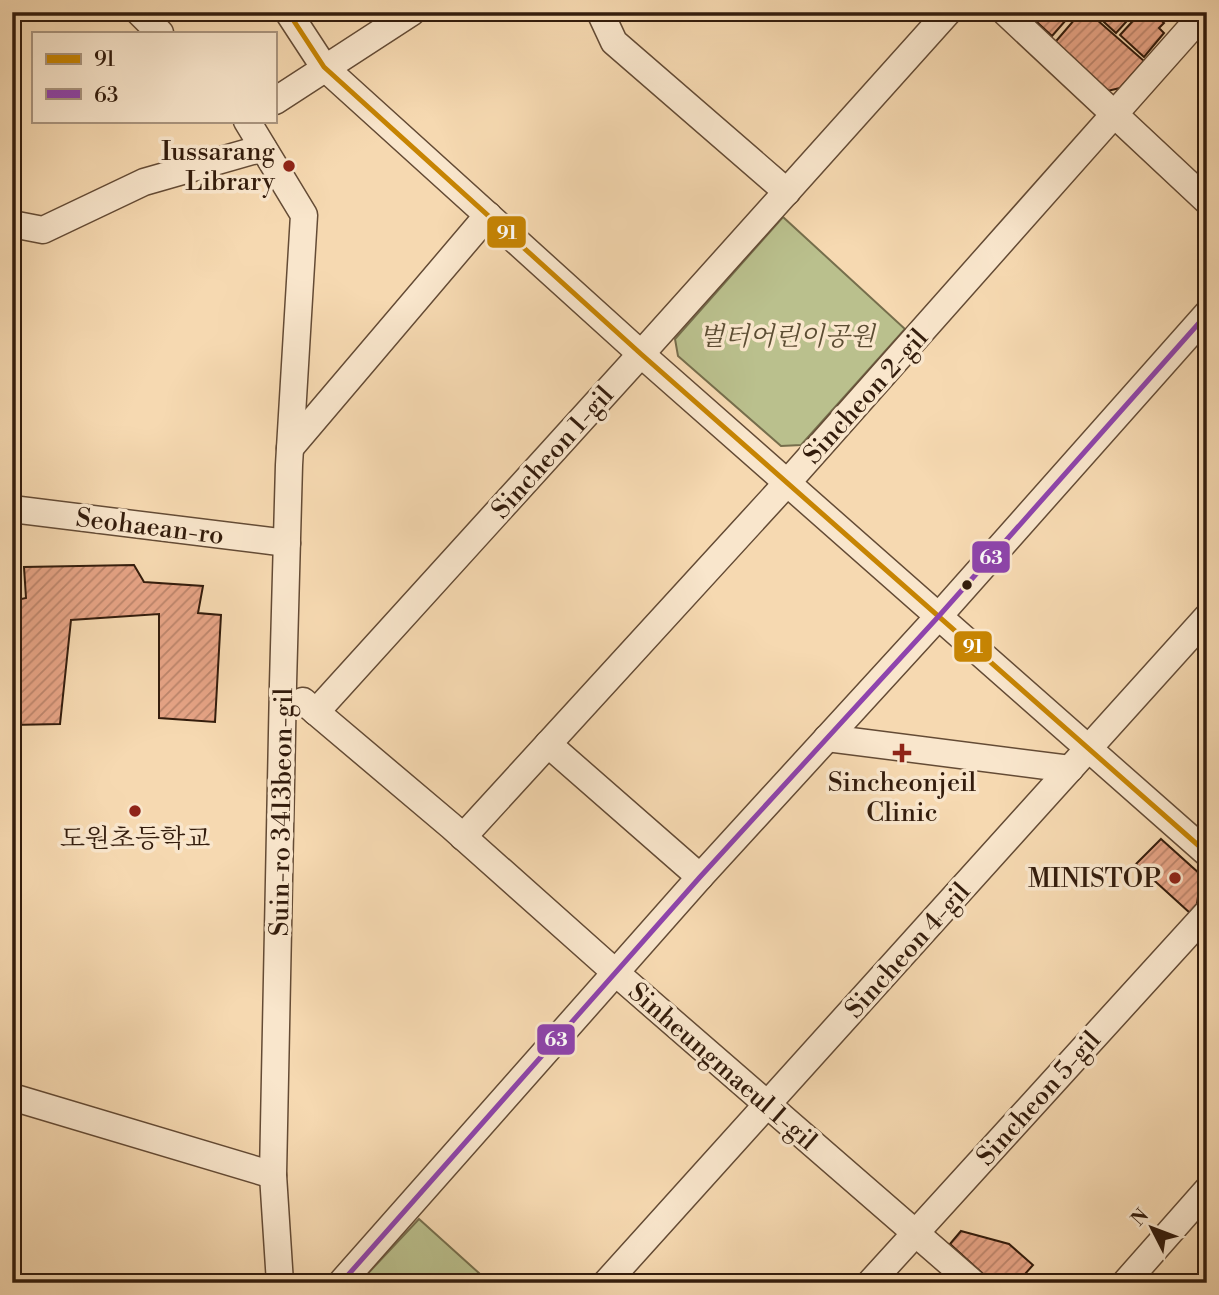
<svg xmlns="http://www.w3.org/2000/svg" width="1219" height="1295" viewBox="0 0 1219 1295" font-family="'Libre Bodoni','Noto Serif KR',serif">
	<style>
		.green { fill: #bac08d; stroke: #766e4c; stroke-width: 2 }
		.building { fill: url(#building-hatch); stroke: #331c0c; stroke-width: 2 }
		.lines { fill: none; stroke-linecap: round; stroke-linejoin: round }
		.street-casing { stroke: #644b35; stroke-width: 29 }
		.street { stroke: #f9e6cc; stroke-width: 26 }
		.bus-1-casing { stroke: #f9e6cc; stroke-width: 10 }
		.bus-2-casing { stroke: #f9e6cc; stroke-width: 10 }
		.bus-1 { stroke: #c68403; stroke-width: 5 }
		.bus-2 { stroke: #8e44ad; stroke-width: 5 }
		.poi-dot { fill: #8f2418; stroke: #f9e6cc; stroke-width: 2.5 }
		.bus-dot { fill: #331c0c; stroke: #f9e6cc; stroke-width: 2.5 }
		.labels { text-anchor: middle; stroke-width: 7; stroke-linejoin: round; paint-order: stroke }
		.poi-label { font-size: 26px; fill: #331c0c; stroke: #f9e6cc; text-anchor: end }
		.park-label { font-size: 26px; font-style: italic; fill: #5c4d33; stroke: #f9e6cc }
		.street-label { font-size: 26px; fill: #331c0c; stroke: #f9e6cc }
		.line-badge { stroke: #f9e6cc; stroke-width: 2.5 }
		.badge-label { font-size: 19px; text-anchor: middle; font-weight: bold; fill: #fff }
	</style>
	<defs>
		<pattern id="building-hatch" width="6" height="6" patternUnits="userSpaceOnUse" patternTransform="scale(1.75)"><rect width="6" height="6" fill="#e7a486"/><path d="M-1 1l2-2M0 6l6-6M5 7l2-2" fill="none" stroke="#bc856c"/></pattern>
	</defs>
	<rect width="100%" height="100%" fill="#f6d9b1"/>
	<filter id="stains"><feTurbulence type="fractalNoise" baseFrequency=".00286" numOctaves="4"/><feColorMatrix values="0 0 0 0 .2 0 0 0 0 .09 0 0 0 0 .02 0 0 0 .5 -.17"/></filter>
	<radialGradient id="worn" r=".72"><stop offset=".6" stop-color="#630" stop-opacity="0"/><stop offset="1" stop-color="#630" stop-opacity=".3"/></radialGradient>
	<!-- green -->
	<g class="green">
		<polygon points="783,217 905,329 801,445 781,446 678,356 675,339"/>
		<polygon points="419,1219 490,1283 359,1283"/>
	</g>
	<!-- building -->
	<g class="building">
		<polygon points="1026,12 1073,12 1052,36"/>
		<polygon points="1081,12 1088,12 1144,61 1120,88 1103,92 1051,47"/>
		<polygon points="1093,12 1135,12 1116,33"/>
		<polygon points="1141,12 1152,12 1164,23 1159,28 1164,33 1144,57 1120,35"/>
		<polygon points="134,565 144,582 203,586 198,613 221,615 215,722 159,718 159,614 71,620 60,724 12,725 12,601 26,598 24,567"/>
		<polygon points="1161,839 1201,875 1197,904 1190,913 1136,864"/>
		<polygon points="961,1231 1009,1244 1033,1265 1017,1283 993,1283 950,1244"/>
	</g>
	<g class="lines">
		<defs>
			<g id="street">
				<polyline points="139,12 160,33"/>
				<polyline points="288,12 324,67 641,354 1207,853"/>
				<polyline points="600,12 614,42 787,192"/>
				<polyline points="1005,12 1207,201"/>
				<polyline points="275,101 412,12"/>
				<polyline points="247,121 304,215 289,465 283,684 273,1175 280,1283"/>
				<polyline points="12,224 43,230 144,182 263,148"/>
				<polyline points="290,448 488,215"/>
				<polyline points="12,509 287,543"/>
				<polyline points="303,701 451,826 616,973 973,1283"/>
				<polyline points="316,712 641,354 948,12"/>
				<polyline points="827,738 1070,769"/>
				<polyline points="548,744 700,877"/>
				<polyline points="463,837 787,483 1205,12"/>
				<polyline points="12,1097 273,1175"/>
				<polyline points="341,1283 700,877 938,617 1207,314"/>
				<polyline points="606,1283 1207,617"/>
				<polyline points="870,1283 1207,913"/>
				<polyline points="1125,1283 1207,1190"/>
			</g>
		</defs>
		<!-- street casing -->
		<use href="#street" class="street-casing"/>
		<!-- street -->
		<use href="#street" class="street"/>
		<defs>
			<polyline id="bus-1" points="288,12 324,67 641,354 1207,853"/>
			<polyline id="bus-2" points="341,1283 700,877 938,617 1207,314"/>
		</defs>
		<!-- bus-1 casing -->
		<use href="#bus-1" class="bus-1-casing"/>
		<!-- bus-2 casing -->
		<use href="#bus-2" class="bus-2-casing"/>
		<!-- bus-1 -->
		<use href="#bus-1" class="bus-1"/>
		<!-- bus-2 -->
		<use href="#bus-2" class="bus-2"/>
	</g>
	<!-- markers -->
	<g class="poi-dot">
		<circle cx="289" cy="166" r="7"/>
		<path d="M898.5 742.5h7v7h7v7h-7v7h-7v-7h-7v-7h7z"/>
		<circle cx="135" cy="811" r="7"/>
		<circle cx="1175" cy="878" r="7"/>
	</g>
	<circle class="bus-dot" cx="967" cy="585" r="6"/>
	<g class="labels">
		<!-- poi labels -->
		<g class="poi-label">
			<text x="275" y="160">Iussarang<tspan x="275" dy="30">Library</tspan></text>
			<text x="902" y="791" text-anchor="middle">Sincheonjeil<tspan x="902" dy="30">Clinic</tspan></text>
			<text x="135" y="847" text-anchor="middle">도원초등학교</text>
			<text x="1161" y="887">MINISTOP</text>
		</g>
		<!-- park labels -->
		<g class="park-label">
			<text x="787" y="345">벌터어린이공원</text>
		</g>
		<!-- street labels -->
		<g class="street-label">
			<text transform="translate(865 396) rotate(-48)" y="9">Sincheon 2-gil</text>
			<text transform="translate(552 452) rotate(-48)" y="9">Sincheon 1-gil</text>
			<text transform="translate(150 526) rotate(7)" y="9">Seohaean-ro</text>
			<text transform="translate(281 812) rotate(-89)" y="9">Suin-ro 3413beon-gil</text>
			<text transform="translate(907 950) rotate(-48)" y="9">Sincheon 4-gil</text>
			<text transform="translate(723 1066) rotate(41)" y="9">Sinheungmaeul 1-gil</text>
			<text transform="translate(1038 1098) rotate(-48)" y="9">Sincheon 5-gil</text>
		</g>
	</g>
	<g class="line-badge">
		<rect x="486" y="215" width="41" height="34" rx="7" fill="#c68403"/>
		<rect x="971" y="540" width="40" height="34" rx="7" fill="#8e44ad"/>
		<rect x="953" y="630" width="40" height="33" rx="7" fill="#c68403"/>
		<rect x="536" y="1023" width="40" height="33" rx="7" fill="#8e44ad"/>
	</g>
	<g class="badge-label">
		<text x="507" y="239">91</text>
		<text x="991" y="564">63</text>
		<text x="973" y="653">91</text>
		<text x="556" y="1046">63</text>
	</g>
	<!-- margin -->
	<rect width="1219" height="1295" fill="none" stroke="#f6d9b1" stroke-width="42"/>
	<rect x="14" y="14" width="1191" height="1267" fill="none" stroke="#331c0c" stroke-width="3.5"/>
	<rect x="21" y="21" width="1177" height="1253" fill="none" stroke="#331c0c" stroke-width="2"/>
	<!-- legend -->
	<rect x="32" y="32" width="245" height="91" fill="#f9e6cc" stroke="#aa957f" stroke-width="2"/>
	<rect x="46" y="54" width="35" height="10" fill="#c68403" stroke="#aa957f" stroke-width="2"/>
	<text x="94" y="66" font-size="21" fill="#331c0c">91</text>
	<rect x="46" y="89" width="35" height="10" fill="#8e44ad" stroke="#aa957f" stroke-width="2"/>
	<text x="94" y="102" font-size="21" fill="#331c0c">63</text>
	<!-- north arrow -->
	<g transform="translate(1152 1228) rotate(312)" stroke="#f9e6cc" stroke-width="5" paint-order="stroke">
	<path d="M0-5L12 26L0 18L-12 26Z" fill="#331c0c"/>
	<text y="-10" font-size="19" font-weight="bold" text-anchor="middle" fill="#331c0c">N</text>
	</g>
	<rect width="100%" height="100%" filter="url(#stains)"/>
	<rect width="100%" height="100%" fill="url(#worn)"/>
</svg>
